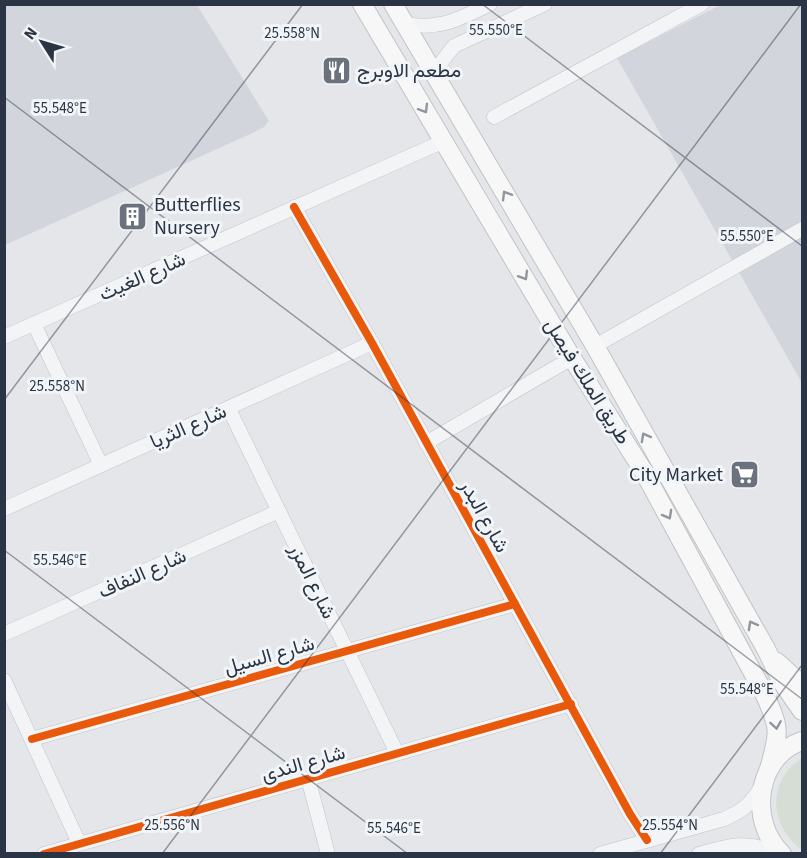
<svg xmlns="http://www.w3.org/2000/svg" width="807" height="858" viewBox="0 0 807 858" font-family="'Source Sans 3',Vazirmatn,sans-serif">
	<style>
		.built { fill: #d2d6dc }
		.green { fill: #d5ddd4 }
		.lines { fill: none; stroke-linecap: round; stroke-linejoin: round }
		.minor-casing { stroke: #c2c4c7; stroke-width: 15 }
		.major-casing { stroke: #c0c3c7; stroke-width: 20 }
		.minor { stroke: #f3f4f6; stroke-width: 14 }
		.major { stroke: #f7f7f7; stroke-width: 18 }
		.cycleway-casing { stroke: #f2f5f8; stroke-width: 11 }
		.cycleway { stroke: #e8590c; stroke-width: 8 }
		.oneway { stroke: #90969e }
		.ticks { fill: none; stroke: #2a3444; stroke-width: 1.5; stroke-opacity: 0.45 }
		.labels { text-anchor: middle; stroke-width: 6; stroke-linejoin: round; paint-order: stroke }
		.poi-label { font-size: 20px; fill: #2a3444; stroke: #f2f5f8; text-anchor: start }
		.street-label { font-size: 20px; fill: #2a3444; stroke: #f2f5f8 }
		.ticks-label { font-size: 15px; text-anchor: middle; fill: #2a3444; stroke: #f2f5f8; stroke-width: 6; stroke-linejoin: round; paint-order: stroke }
	</style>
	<rect width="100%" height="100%" fill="#e4e6e9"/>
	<!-- built -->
	<g class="built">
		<polygon points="4,5 197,5 269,121 264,127 246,136 5,245"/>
		<polygon points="720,5 802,5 802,383 617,58"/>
	</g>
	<!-- green -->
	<path class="green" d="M802 758V850C769 826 766 781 802 758Z"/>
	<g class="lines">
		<defs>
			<g id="minor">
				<path d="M404 23C437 32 461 18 490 4"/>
				<polyline points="437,79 440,64 454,46 545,4"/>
				<polyline points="494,117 702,4"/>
				<polyline points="294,207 372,343 630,814 647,840"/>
				<polyline points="34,324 101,465"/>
				<polyline points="4,337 444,141"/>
				<polyline points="595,346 802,229"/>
				<polyline points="229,409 397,753"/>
				<polyline points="426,443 572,358"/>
				<polyline points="4,509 372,343"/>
				<polyline points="4,634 279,511"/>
				<polyline points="4,680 79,843"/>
				<polyline points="32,739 515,604"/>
				<polyline points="308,778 328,854"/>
				<polyline points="44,854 571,704"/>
				<path d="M600 854 724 819C744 810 750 805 761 787"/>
				<path d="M699 854C727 846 749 839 776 854"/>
			</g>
			<g id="major">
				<path d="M362 4 572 358 644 472 764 693C780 728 780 731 769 769"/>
				<polyline points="393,4 595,346 766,649 782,682 802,711"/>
				<polyline points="777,662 802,685"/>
				<path d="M782 854C748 822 756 756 802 741"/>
			</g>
		</defs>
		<!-- minor casing -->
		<use href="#minor" class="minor-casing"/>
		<!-- major casing -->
		<use href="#major" class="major-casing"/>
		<!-- minor -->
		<use href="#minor" class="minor"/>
		<!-- major -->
		<use href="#major" class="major"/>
		<defs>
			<g id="cycleway">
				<polyline points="294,207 372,343 630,814 647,840"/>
				<polyline points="32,739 515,604"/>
				<polyline points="44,854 571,704"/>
			</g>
		</defs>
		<!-- cycleway casing -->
		<use href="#cycleway" class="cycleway-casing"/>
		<!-- cycleway -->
		<use href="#cycleway" class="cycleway"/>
	</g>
	<!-- one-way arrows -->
	<defs><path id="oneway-chevron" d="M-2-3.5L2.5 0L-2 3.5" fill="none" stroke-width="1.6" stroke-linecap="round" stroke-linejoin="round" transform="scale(1.5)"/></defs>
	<g class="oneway">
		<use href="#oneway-chevron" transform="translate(424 109) rotate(59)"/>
		<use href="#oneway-chevron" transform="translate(506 195) rotate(-121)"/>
		<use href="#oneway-chevron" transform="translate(524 276) rotate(59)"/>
		<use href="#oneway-chevron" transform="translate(645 437) rotate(-119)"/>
		<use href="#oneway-chevron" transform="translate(668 515) rotate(61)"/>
		<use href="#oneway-chevron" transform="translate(752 625) rotate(-119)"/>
		<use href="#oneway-chevron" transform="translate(776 725) rotate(81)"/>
	</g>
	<!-- ticks -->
	<path class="ticks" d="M482 4 802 246M4 97 802 699M4 400 303 4M4 550 408 854M162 854 801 4M660 854 802 665"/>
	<!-- icons -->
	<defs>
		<symbol id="restaurant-square" viewBox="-11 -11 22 22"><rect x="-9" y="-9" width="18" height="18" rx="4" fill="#6b727e" stroke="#f2f5f8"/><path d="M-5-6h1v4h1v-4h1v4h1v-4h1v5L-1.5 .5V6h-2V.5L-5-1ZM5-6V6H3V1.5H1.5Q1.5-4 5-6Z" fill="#fff"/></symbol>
		<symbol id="building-square" viewBox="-11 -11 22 22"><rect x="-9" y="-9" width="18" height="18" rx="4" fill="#6b727e" stroke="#f2f5f8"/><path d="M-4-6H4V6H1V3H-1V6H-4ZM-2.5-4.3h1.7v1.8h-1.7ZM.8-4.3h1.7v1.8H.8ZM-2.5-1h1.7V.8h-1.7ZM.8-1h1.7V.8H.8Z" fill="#fff"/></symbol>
		<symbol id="supermarket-square" viewBox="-11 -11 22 22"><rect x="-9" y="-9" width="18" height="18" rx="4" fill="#6b727e" stroke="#f2f5f8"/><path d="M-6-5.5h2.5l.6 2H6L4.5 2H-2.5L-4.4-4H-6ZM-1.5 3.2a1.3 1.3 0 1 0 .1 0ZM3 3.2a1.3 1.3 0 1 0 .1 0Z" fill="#fff"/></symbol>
	</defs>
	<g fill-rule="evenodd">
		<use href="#restaurant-square" x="320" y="54" width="33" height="33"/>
		<use href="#building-square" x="116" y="200" width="33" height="33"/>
		<use href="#supermarket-square" x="728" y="458" width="33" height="33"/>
	</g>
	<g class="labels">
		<!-- poi labels -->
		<g class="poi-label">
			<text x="357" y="77">مطعم الاوبرج</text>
			<text x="154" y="211">Butterflies<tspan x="154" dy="23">Nursery</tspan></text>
			<text x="723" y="481" text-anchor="end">City Market</text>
		</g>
		<!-- street labels -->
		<g class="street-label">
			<text transform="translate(142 276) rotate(-24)" y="7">شارع الغيث</text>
			<text transform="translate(588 381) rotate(58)" y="7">طريق الملك فيصل</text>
			<text transform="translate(188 426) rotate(-24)" y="7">شارع الثريا</text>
			<text transform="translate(485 516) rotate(61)" y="7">شارع البدر</text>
			<text transform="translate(142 573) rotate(-24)" y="7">شارع النفاف</text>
			<text transform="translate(313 581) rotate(64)" y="7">شارع المزر</text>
			<text transform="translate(269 655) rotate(-16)" y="7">شارع السيل</text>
			<text transform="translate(303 763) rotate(-16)" y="7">شارع الندى</text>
		</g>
	</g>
	<g class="ticks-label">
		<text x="496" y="35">55.550°E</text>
		<text x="292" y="38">25.558°N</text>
		<text x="60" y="113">55.548°E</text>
		<text x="747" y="241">55.550°E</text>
		<text x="57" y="391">25.558°N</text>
		<text x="60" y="565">55.546°E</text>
		<text x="747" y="694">55.548°E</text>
		<text x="172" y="830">25.556°N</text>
		<text x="670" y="830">25.554°N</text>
		<text x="394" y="833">55.546°E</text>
	</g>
	<!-- border -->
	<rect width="807" height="858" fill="none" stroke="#2a3444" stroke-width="12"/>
	<!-- north arrow -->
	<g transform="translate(42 42) rotate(307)" stroke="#f2f5f8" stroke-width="4.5" paint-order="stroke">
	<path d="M0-4.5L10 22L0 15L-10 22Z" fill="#2a3444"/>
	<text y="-9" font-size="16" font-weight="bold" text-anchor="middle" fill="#2a3444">N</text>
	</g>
</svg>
